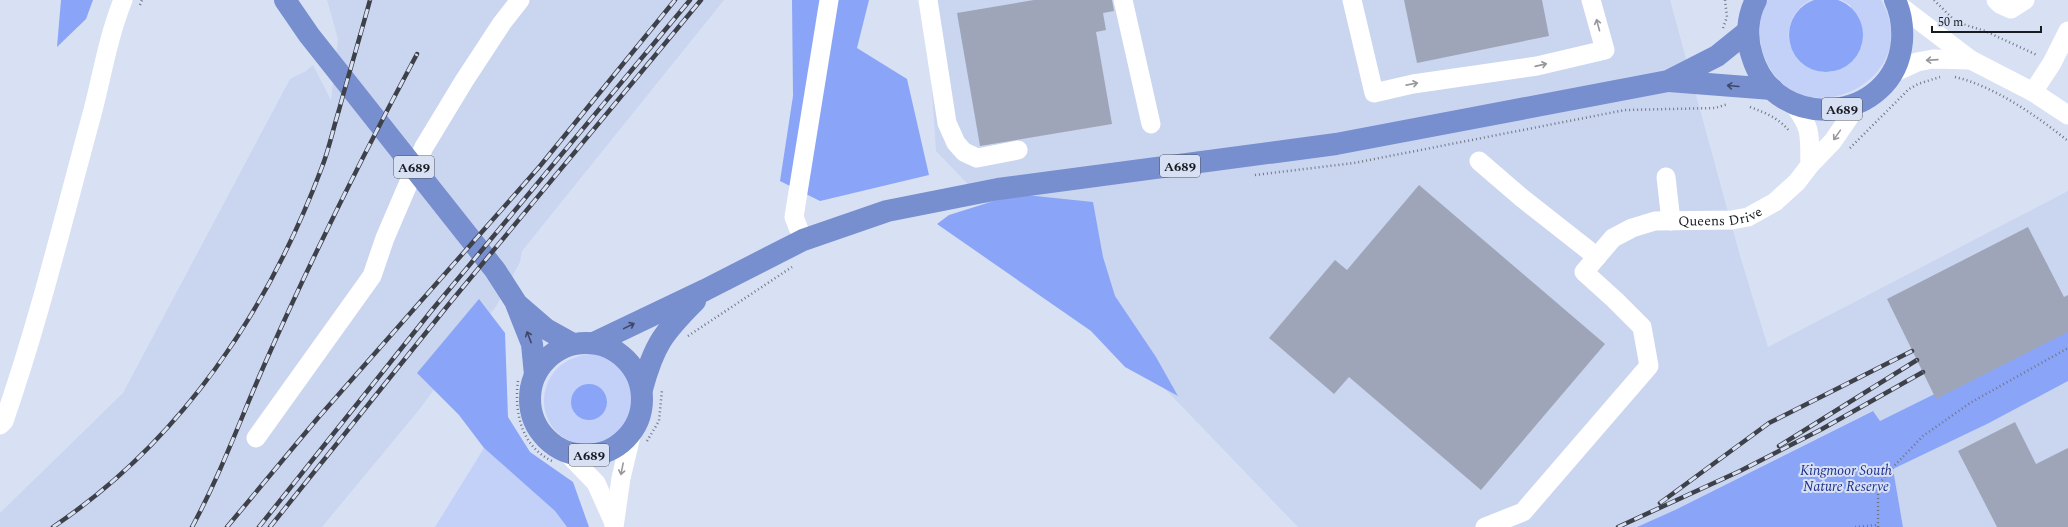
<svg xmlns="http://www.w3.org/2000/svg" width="2068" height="527" viewBox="0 0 2068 527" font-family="Spectral,serif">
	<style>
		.built { fill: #cad5f0 }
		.green { fill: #c3d1f9; fill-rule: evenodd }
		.forest { fill: #8aa5f7 }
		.building { fill: #9ea5b8 }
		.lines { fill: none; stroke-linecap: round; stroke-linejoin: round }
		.path { stroke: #717683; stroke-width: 2.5; stroke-dasharray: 1 3; stroke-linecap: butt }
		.minor { stroke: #fff; stroke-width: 19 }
		.highway { stroke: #778ecf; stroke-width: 22 }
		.rail-casing { stroke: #3e414a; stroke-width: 4.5 }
		.rail { stroke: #d8e0f4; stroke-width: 3; stroke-dasharray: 9; stroke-linecap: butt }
		.oneway { stroke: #98989c }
		.oneway2 { stroke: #3f4967 }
		.labels { text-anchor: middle; stroke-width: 4; stroke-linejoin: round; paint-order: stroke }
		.shield { fill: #d8e0f4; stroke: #525661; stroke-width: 1 }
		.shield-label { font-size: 13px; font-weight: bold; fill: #191b22 }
		.street-label { font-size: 14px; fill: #191b22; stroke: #d8e0f4 }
		.park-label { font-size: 14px; font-style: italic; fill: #1f308c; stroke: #d8e0f4 }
	</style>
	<rect width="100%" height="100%" fill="#d8e0f4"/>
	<!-- built -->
	<g class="built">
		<polygon points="327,0 724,0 522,251 520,262 497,305 418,411 322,527 0,527 0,513 123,393 290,79 306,71 313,65 331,100 338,39"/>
		<polygon points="926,0 1670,0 1740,256 1768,347 2068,191 2068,328 1880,421 1872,411 1675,510 1637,527 1298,527 936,151"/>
		<polygon points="2068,381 2068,527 1903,527 1893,469 1989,423"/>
	</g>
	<!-- green -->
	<g class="green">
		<path d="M1768 0H1811C1792 8 1781 36 1795 54 1798 58 1804 61 1808 63 1811 66 1814 69 1818 70 1837 78 1855 61 1862 45L1850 5 1841 0H1881C1929 81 1794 144 1763 53 1757 36 1759 15 1768 0Z"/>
		<path d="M592 354C657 367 639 452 585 445 528 437 531 358 592 354ZM582 386C598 387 611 388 606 409L575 414C569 403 571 393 582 386Z"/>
		<polygon points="484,448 555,511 567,527 435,527"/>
	</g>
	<!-- forest -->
	<g class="forest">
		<circle cx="1826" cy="35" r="37"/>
		<polygon points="61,0 93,0 86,19 57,47"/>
		<polygon points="792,0 869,0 857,48 907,79 929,175 820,201 780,181 793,96"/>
		<polygon points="1016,194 1093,202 1103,257 1115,296 1156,357 1178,396 1125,367 1091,331 937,224 949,215"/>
		<polygon points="479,299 505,333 508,417 530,452 573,482 589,527 567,527 555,511 484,448 459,415 417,373"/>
		<polygon points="2068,328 2068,381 1989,423 1893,469 1903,527 1637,527 1675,510 1873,411 1880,421"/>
		<circle cx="589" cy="402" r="18"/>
	</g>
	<!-- building -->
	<g class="building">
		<polygon points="1034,0 1112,0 1114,11 1103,13 1106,30 1096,32 1112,124 980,146 957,13"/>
		<polygon points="1404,0 1542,0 1549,36 1417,63"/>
		<polygon points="1419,185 1605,344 1481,490 1349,377 1334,394 1269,338 1335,260 1347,270"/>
		<polygon points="2028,227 2064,297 2068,295 2068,332 1936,399 1887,299"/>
		<polygon points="2015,422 2036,464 2068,448 2068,527 1997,527 1958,451"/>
	</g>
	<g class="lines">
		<!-- path -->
		<g class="path">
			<polyline points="1934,0 1956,22 1985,31 2037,55"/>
			<polyline points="140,5 142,0"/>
			<polyline points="1723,28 1727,17 1725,0"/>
			<path d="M1955 77C1994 86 2037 116 2068 141"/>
			<path d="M1750 107C1766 113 1779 118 1790 132"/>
			<polyline points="1850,148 1909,89 1918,84 1940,77"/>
			<polyline points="1255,175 1354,163 1625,110 1715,108 1728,104"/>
			<polyline points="688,336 792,267"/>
			<path d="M518 381C514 412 521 446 552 461"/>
			<polyline points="647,441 659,421 662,390"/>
			<polyline points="1855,527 1878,525"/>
			<polyline points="1878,527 1878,485 1893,467 1923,436 1970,403 2068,348"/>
		</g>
		<!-- minor -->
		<g class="minor">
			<polyline points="928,0 947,123 956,143 964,152 977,158 1018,150"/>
			<polyline points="1123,0 1151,124"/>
			<polyline points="1352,0 1374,93 1413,84 1537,66 1605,50 1591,0"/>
			<polyline points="1996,0 2000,4 2011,9 2025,0"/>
			<polyline points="1896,3 1971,60 2033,92 2068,115"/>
			<polyline points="1891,74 1917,62 1933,59 1971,60"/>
			<polyline points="2033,92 2052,63 2068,31"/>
			<path d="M1794 105C1813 130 1809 136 1810 165"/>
			<polyline points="1479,161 1522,198 1597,257"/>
			<polyline points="1666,177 1671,221"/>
			<polyline points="803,240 794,217 829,0"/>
			<path d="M0 425 4 421C39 321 64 216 92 114 102 76 108 37 123 0"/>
			<polyline points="256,438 372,276 385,238 424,147 464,81 502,23 520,0"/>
			<polyline points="566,452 596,483 614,523"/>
			<polyline points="614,527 621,478 632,432"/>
			<path id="s1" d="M1485 527 1523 512 1649 366 1642 327 1615 300 1584 272 1613 238 1632 228 1655 221 1732 220 1748 217 1775 202 1797 182 1810 165 1833 141 1859 103"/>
		</g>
		<!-- highway -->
		<g class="highway">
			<polyline points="285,0 309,35 495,270 515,301 532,344 535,375"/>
			<path d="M1756 0C1747 17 1746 38 1752 56 1775 135 1895 124 1902 41 1903 27 1901 13 1895 0"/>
			<polyline points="1669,81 1772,89"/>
			<polyline points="517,304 546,329 573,344"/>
			<circle cx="586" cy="399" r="56"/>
			<polyline points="594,343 705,290 803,240 887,211 998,189 1336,144 1668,81 1717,56 1748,31"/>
			<path d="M642 389C654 345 663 333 695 301"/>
		</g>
		<defs>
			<g id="rail">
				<polyline points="1779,446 1917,360"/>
				<polyline points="1660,503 1769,423 1912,351"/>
				<path d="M53 527C181 441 268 311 322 167 329 149 333 129 339 110 349 73 360 37 370 0"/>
				<path d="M192 527C221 474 241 417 266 361 312 257 363 155 417 54"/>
				<polyline points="227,527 317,419 540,166 675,0"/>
				<polyline points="259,527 432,310 690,0"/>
				<polyline points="270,527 449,304 701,0"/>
				<polyline points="1618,527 1740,471 1822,429 1923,372"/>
			</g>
		</defs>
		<!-- rail casing -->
		<use href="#rail" class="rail-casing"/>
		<!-- rail -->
		<use href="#rail" class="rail"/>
	</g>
	<!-- one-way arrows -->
	<defs><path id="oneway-shaft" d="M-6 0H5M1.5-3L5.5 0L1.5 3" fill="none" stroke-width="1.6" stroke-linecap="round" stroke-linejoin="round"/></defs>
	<g class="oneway">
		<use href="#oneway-shaft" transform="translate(1598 25) rotate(-105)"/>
		<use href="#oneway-shaft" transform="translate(1932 60) rotate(176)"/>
		<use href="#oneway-shaft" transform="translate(1541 65) rotate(-13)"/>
		<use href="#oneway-shaft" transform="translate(1412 84) rotate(-11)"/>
		<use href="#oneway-shaft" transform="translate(1837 135) rotate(125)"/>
		<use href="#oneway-shaft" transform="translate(622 469) rotate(101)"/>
	</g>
	<g class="oneway2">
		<use href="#oneway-shaft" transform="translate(1733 86) rotate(-175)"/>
		<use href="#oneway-shaft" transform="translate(629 326) rotate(-26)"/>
		<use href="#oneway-shaft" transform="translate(529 337) rotate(-111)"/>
	</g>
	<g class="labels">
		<!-- shield labels -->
		<g class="shield">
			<rect x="1822" y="98" width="40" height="22" rx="3"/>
			<rect x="1160" y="155" width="40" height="22" rx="3"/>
			<rect x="394" y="156" width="40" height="22" rx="3"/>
			<rect x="569" y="444" width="40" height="22" rx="3"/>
		</g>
		<g class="shield-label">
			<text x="1842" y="114">A689</text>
			<text x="1180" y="171">A689</text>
			<text x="414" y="172">A689</text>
			<text x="589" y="460">A689</text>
		</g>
		<!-- street labels -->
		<g class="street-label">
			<text dy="5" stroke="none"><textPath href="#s1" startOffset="509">Queens Drive</textPath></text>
		</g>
		<!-- park labels -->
		<g class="park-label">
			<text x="1846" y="475">Kingmoor South<tspan x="1846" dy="16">Nature Reserve</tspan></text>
		</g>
	</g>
	<!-- scale -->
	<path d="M1932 26v6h109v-6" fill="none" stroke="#191b22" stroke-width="2"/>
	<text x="1938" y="26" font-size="12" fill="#191b22" stroke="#d8e0f4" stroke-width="3" paint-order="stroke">50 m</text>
</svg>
